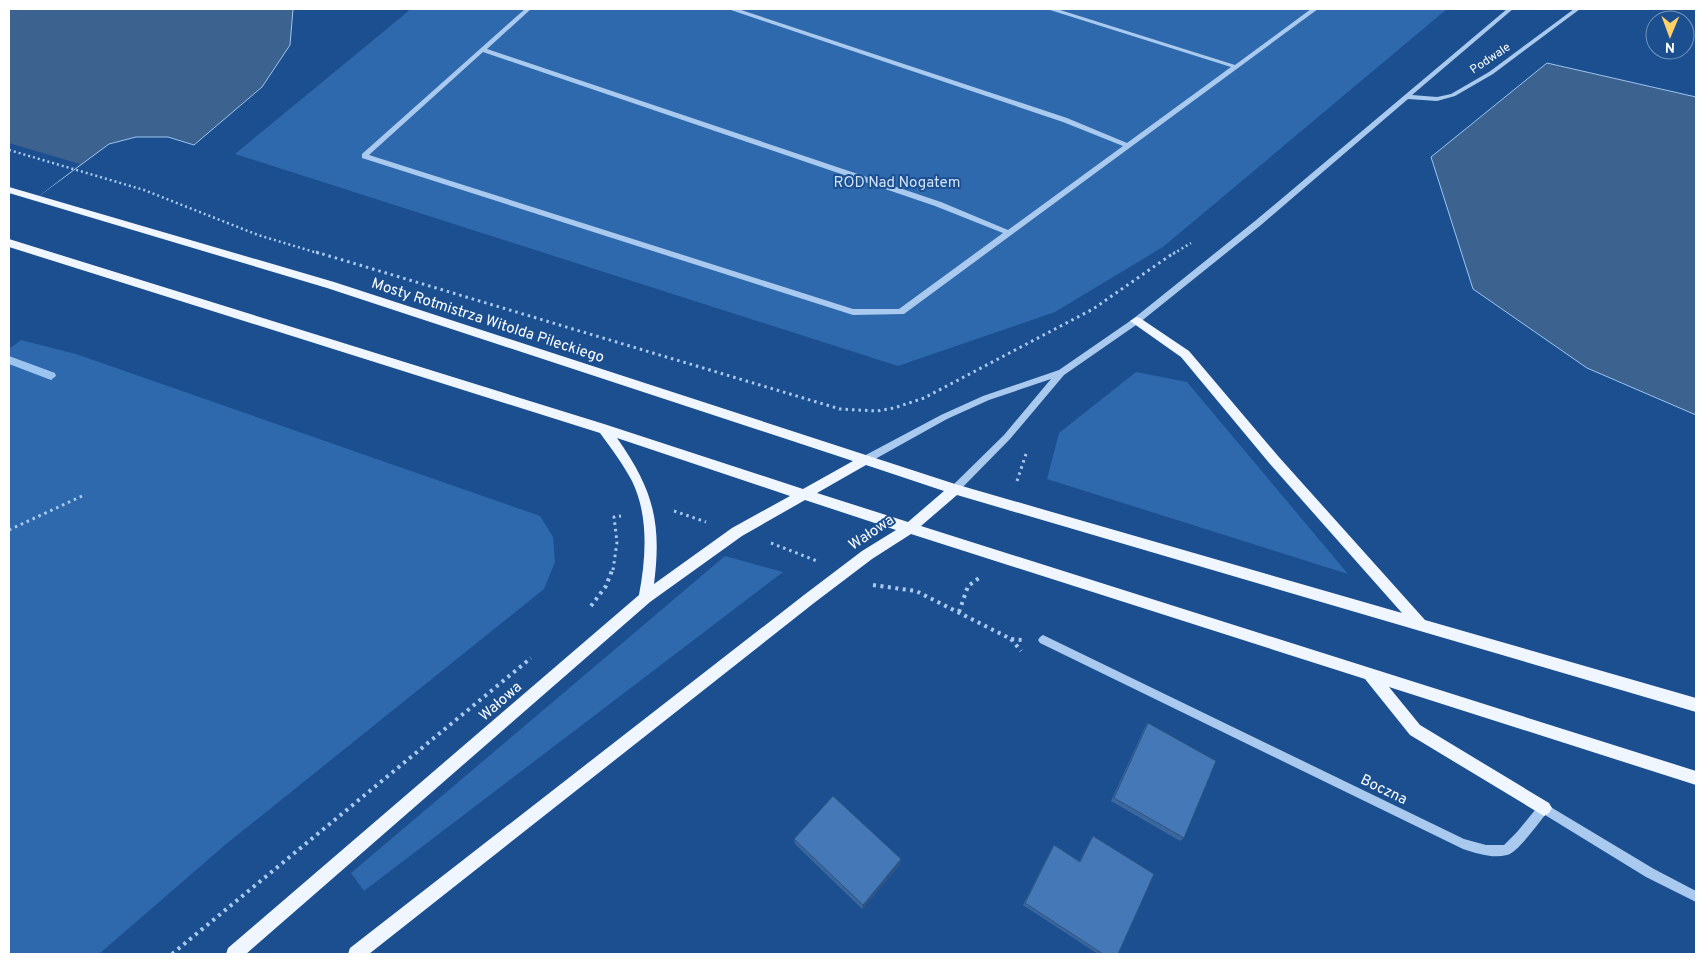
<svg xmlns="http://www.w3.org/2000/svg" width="1705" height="963" viewBox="0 0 1705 963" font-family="Overpass,sans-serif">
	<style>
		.green { fill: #2e69ad }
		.water { fill: #3c6290; stroke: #9cc4f0 }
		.pier { fill: #1b4f8f }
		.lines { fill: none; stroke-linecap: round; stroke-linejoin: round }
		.stream { fill: #9cc4f0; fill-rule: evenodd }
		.path-far2 { stroke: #a9c9ee; stroke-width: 2.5; stroke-dasharray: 2 3; stroke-linecap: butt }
		.path-far1 { stroke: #a9c9ee; stroke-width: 3; stroke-dasharray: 2.5 4; stroke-linecap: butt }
		.path { stroke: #a9c9ee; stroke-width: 4; stroke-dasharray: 3 4.5; stroke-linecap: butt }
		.minor { fill: #a9c9ee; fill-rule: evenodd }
		.major { fill: #f0f6ff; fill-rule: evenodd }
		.wall { fill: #3a679d }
		.shaded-wall { fill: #305480 }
		.building { fill: #4478b7; stroke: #305480 }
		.labels { text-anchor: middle; stroke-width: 4; stroke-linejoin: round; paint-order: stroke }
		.far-street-label { font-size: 12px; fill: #fff; stroke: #1b4f8f }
		.park-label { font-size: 15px; fill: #cfe3fa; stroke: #1b4f8f }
		.street-label { font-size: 15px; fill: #fff; stroke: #1b4f8f }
	</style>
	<rect width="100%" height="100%" fill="#1b4f8f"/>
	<!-- green -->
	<g class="green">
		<polygon points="411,9 1447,9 1163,247 1055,312 898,366 235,154"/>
		<polygon points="21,340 76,354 540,516 553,537 555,562 544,589 225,845 99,954 9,954 9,349"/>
		<polygon points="1136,372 1187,382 1348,574 1047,479 1059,433"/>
		<polygon points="725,556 783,572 364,891 351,873"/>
	</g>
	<!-- water -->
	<g class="water">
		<polygon points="9,9 293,9 290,45 262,87 194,145 168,137 136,137 109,144 9,218"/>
		<polygon points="1547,63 1696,97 1696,415 1587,368 1473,289 1431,157"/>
	</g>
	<!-- pier -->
	<polygon class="pier" points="9,143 80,164 9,220"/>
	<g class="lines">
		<!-- stream -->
		<polygon class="stream" points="9,356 55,373 56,376 51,380 9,364"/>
		<!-- path-far2 -->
		<g class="path-far2">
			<polyline points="9,150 144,190 258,235 321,254"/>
			<polyline points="1173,254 1191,243"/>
		</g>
		<!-- path-far1 -->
		<g class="path-far1">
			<polyline points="316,252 840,409 877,411 894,408 924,398 1093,309 1175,252"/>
			<polyline points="1017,481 1026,454"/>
			<polyline points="674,511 706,522"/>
			<polyline points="9,530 82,496"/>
			<polyline points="771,543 817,561"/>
			<polyline points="613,570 617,542 614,517 621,516"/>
		</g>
		<!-- path -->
		<g class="path">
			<polyline points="873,585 916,591 1011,639 1022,640"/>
			<polyline points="591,606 606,586 613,568"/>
			<polyline points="959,612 968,586 979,578"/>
			<polyline points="1011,639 1021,651"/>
			<polyline points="172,954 531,658"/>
		</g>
		<!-- minor -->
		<g class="minor">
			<path d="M525 9H531L487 49 941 202 1008 230 1123 146 1063 122 731 10 730 9H738L1067 118 1127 143 1231 67 1050 10 1049 9H1057L1235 65 1311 9H1318L904 314 853 315 362 158V154ZM483 52 935 206 1003 233 899 309H853L369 155Z"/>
			<polygon points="1507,9 1513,9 1412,95 1437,97 1451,94 1489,72 1574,9 1580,9 1493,74 1455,96 1437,101 1408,99 1261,225 1139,323 1064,375 1010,439 958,492 955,493 952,492 951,489 952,486 1004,435 1051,379 989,400 947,419 868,463 862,463 861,460 862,457 941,415 983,396 1059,370 1133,319 1255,221"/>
			<path d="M1043 635 1464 839 1486 845H1504L1517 832 1540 804 1544 803 1654 869 1696 891V902L1646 877 1545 815C1538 824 1517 853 1507 855 1492 859 1476 853 1463 849L1040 643 1038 640 1040 637Z"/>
		</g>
		<!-- major -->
		<path class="major" d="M9 187 334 282 955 484 1402 613 1270 464 1181 357 1130 321 1136 317 1140 318 1189 351 1278 456 1425 620 1696 698V712L957 495 921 526 1696 771V785L1389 687 1420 725 1549 803 1552 808 1549 813 1544 816 1410 735 1365 679 911 534 872 559 814 603 369 954H348L350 948 804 595 862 551 896 530 805 500 742 536 650 602 246 954H226L228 948 639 595C646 558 649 516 632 481 623 464 611 448 600 433L9 247V239L604 424 803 489 853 461 327 288 9 193ZM617 438 790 496 732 528 654 584C662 522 653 489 617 438ZM866 465 944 491 908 522 817 493Z"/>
	</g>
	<!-- wall -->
	<g class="wall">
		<polygon points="1148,723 1184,838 1180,841 1111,801 1145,727"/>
		<polygon points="1093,836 1118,954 1098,954 1023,905 1052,848 1054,845 1079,862 1091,839"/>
		<polygon points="794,839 901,859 900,864 862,909 795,844"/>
	</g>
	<!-- shaded-wall -->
	<polygon class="shaded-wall" points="901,859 900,864 862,909 863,905"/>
	<!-- building -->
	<g class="building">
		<polygon points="1148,723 1216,761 1184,838 1114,798"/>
		<polygon points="833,796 901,859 863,905 794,839"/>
		<polygon points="1093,836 1154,874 1118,954 1103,954 1025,903 1054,845 1080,862"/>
	</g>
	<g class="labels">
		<!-- far-street labels -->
		<g class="far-street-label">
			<text transform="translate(1490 58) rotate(-34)" y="4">Podwale</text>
		</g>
		<!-- park labels -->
		<g class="park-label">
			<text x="897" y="187">ROD Nad Nogatem</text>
		</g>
		<!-- street labels -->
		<g class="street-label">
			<text transform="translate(488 320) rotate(18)" y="5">Mosty Rotmistrza Witolda Pileckiego</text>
			<text transform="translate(871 532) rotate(-34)" y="5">Wałowa</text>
			<text transform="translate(500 701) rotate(-41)" y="5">Wałowa</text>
			<text transform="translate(1384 789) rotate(26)" y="5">Boczna</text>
		</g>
	</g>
	<!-- border -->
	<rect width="1705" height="963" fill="none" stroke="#ffffff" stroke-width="20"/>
	<!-- north arrow -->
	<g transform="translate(1670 35) rotate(181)"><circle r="24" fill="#1b4f8f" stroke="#7695bc"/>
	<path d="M0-4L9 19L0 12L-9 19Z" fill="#ffd166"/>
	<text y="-8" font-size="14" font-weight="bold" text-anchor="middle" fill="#ffffff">N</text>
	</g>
</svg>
